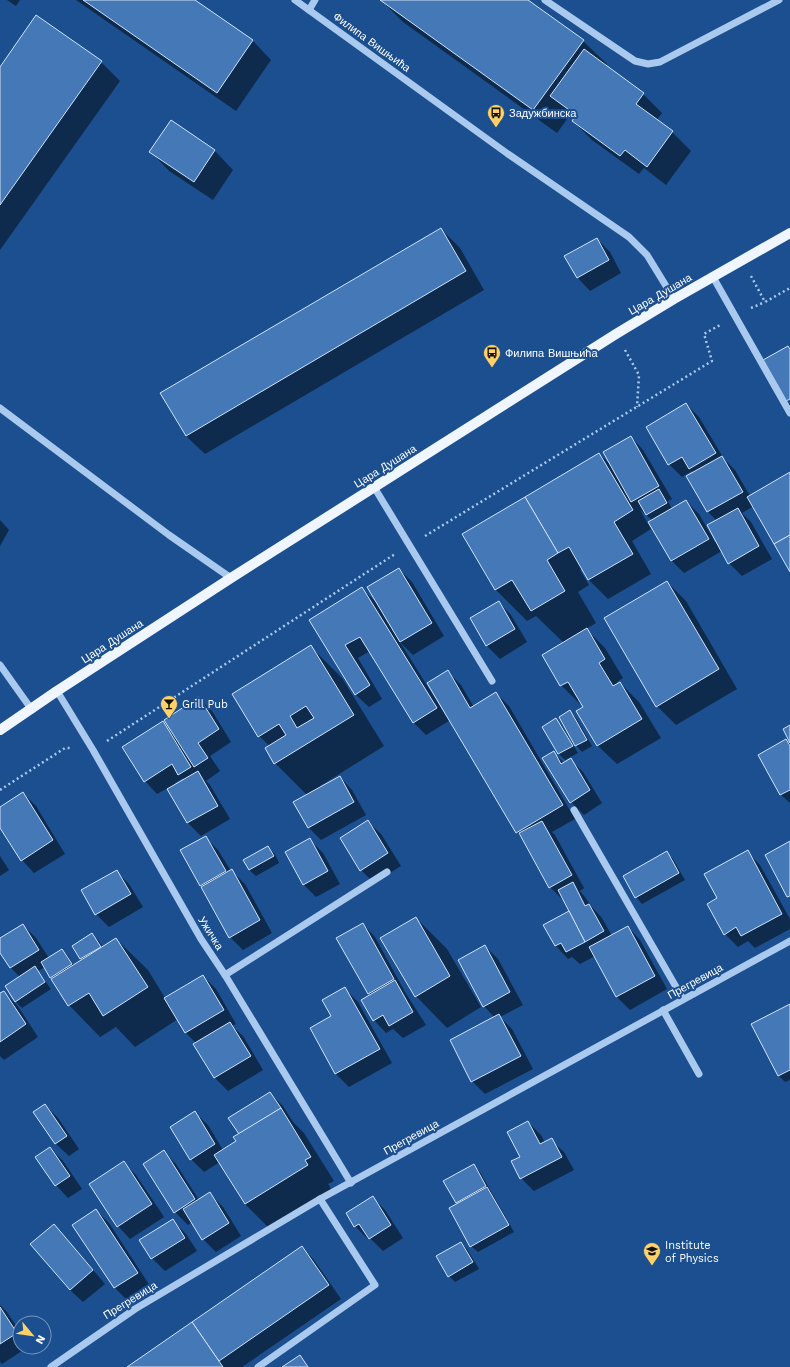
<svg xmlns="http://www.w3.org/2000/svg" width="790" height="1367" viewBox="0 0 790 1367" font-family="'Work Sans',sans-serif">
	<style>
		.shadow { fill: #0007; fill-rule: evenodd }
		.building { fill: #4478b7; stroke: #cfe3fa; fill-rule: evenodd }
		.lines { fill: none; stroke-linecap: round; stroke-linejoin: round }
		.path { stroke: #a9c9ee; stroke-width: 2.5; stroke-dasharray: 2 3; stroke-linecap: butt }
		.minor { stroke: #a9c9ee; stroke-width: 7 }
		.major { stroke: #f0f6ff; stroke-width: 10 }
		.labels { text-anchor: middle; stroke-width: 4; stroke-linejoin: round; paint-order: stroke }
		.street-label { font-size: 11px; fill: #fff; stroke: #1b4f8f }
		.poi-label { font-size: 11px; fill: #fff; stroke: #1b4f8f; text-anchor: start }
	</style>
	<rect width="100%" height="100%" fill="#1b4f8f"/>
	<!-- shadow -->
	<g class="shadow">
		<polygon points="7,0 20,0 16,6"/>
		<polygon points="76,0 193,0 253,41 271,60 236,111"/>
		<polygon points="381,0 527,0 583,41 607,64 605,66 643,94 662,113 656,121 672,132 691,151 666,185 644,168 639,174 592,140 573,121 575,119 570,115 557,133 403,22"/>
		<polygon points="101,62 120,81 0,250 0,69"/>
		<polygon points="171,121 215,151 233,170 213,200 169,171 151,152"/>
		<polygon points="441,229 460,248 484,290 205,454 186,436"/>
		<polygon points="597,239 610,252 621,273 590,291 578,278"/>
		<polygon points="686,404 699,417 724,459 735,470 750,496 790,473 790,570 754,506 742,513 751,522 772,559 742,576 729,563 722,551 684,573 671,560 652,520 640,510 651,529 632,541 651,574 608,599 589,580 582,568 580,570 589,585 578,592 596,623 586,629 605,648 623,678 617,682 618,684 620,683 639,702 661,738 617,764 598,746 578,712 585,708 582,703 580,704 561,685 544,656 564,643 536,616 527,621 496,590 463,534 599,454 612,466 631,437 643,450 672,499 668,501 672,509 686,501 699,514 715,542 716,541 717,521 708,512 688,476 694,473 692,471 682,477 669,464"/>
		<polygon points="0,520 9,530 0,546"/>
		<polygon points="399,569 412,582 444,636 413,655 400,642 449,721 426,735 413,722 370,651 358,658 382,699 369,707 356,695 311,621 362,589 377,603"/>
		<polygon points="667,582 686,601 737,689 676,725 657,706 606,618"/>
		<polygon points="498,602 511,615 527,642 500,659 487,646 471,618"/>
		<polygon points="311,647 342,678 384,746 320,786 321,787 340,777 352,790 366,815 321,840 308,827 307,795 275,763 266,749 270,746 259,736"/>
		<polygon points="448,672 461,685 474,707 496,693 509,706 575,819 552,832 555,835 584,888 580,891 585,897 591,906 602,918 612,936 628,927 640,940 667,989 630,1010 617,997 595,956 580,964 572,957 568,959 556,946 545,925 570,912 563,900 550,887 524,840 517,832"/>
		<path d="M199 698 212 711 231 742 210 756 220 771 206 781 210 785 230 819 201 836 188 823 168 788 157 794 145 781 162 723 172 733ZM183 778 185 780 176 784 175 783Z"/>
		<polygon points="570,712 576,718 592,746 582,752 573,742"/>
		<polygon points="556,719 562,726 578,753 565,760 559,754 543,727"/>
		<polygon points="786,740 790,744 790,803 781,795 759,755"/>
		<polygon points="553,752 564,763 570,759 583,772 602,803 584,815 571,802"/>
		<polygon points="23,793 36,806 65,854 34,873 22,860 0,826 0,808"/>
		<polygon points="368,822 381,834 401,866 374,883 361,870"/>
		<polygon points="205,837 218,850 231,871 232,871 245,884 272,933 243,950 230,937 200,885"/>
		<polygon points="310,840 323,853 340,884 316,897 303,884"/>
		<polygon points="268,847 275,854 279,863 256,876 249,870"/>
		<polygon points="747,852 760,865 790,919 790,929 755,948 748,941 738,947 725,934 719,899"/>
		<polygon points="667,853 673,859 685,880 642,904 636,897"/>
		<polygon points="0,856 9,870 0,876"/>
		<polygon points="116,871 129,884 143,907 109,927 96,914"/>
		<polygon points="416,918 447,949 481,1007 447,1028 416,996"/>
		<polygon points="363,924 375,937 405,992 426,1025 403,1038 393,1029 386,1033 374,1020 371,995 369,993"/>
		<polygon points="23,925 36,938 49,958 62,950 68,956 74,966 83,960 81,958 92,935 99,941 103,948 116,939 148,970 165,998 203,976 216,989 236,1024 232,1026 243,1036 263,1070 228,1091 215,1078 195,1044 196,1043 186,1033 178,1019 135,1047 116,1027 100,1037 69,1005 45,967 38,971 51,989 22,1008 16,1002 6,987 20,977 10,967 0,951 0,940"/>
		<polygon points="485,946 498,959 523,1005 500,1017 512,1029 533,1069 485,1094 472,1081 495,1018 484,1006"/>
		<polygon points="345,989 358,1002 392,1063 349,1087 336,1074 311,1028 332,1017"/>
		<polygon points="4,992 17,1005 38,1037 4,1060 0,1056 0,994"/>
		<polygon points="790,1005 790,1080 785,1082 779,1076 753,1025"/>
		<polygon points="270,1093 283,1106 293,1122 304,1133 334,1181 328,1184 331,1189 269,1228 245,1204 220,1162 204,1172 191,1159 195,1113 208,1125 223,1150 237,1141 240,1134"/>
		<polygon points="45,1105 58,1118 79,1149 69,1156 56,1144 35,1112"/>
		<polygon points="528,1122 541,1135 545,1143 551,1140 564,1152 574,1170 534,1191 521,1178"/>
		<polygon points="50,1148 63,1161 82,1189 68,1198 56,1185"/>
		<polygon points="163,1151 176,1164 199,1200 210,1194 223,1207 241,1236 216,1252 203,1239 192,1222 188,1225 175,1212"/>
		<polygon points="124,1163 136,1175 164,1217 130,1239 118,1226"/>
		<polygon points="473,1165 480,1172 514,1232 478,1252 471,1246 458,1204 457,1202"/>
		<polygon points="372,1197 385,1210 403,1238 383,1251 370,1238 368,1239 355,1226 347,1213"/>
		<polygon points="96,1210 109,1223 150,1286 128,1301 115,1288 74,1225"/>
		<polygon points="173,1221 186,1234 197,1251 165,1271 152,1258"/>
		<polygon points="54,1225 66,1238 105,1284 83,1302 70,1290"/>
		<polygon points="461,1243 467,1249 479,1269 455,1282 449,1276"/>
		<polygon points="302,1247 314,1260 341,1299 242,1367 129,1367 194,1326"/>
		<polygon points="0,1305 7,1312 20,1332 20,1347 28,1347 2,1364 0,1362"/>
	</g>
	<!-- building -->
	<g class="building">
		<polygon points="83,0 195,0 253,40 217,93"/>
		<polygon points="380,0 528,0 584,40 533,110"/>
		<polygon points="36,15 102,61 0,205 0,67"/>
		<polygon points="584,49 644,93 636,104 673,131 647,167 625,150 620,156 572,121 576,115 550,96"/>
		<polygon points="171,120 215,150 194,182 149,152"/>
		<polygon points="441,228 466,271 186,436 160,393"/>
		<polygon points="597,238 609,260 577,278 564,256"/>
		<polygon points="788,346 790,349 790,399 786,401 763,360"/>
		<polygon points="686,403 716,453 689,469 682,457 668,465 646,427"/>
		<polygon points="631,436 659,486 631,502 603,452"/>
		<polygon points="599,453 633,510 614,522 633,554 588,580 569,547 558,553 525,497"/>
		<polygon points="722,456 743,492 707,512 686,476"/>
		<polygon points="790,472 790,535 774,544 747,497"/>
		<polygon points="659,489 667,503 646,515 638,501"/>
		<polygon points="525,497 558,553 547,560 565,591 531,611 512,580 495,590 462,534"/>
		<polygon points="686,500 709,539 671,561 648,522"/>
		<polygon points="738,508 759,546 728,564 707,525"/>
		<polygon points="790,535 790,572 774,544"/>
		<polygon points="399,568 432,623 400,642 367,587"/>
		<polygon points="667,581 719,669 656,707 604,618"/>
		<polygon points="362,587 437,708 413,723 360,637 345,645 370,685 355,695 309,620"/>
		<polygon points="499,601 515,629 486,646 470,618"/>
		<polygon points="587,628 605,659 599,663 613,686 620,682 642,719 597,746 576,711 583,707 568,682 560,686 542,655"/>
		<path d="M311 645 354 715 274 764 265 748 286 735 279 724 258 737 232 694ZM306 706 314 718 297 728 290 716Z"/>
		<polygon points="448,670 470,708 496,692 563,805 516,833 427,683"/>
		<polygon points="199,697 219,729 198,743 208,758 194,767 164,720"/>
		<polygon points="570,710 587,740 575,746 559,717"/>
		<polygon points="556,718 573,746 558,754 542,727"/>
		<polygon points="163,721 191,767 178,775 172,764 144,782 122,747"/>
		<polygon points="790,725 790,743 783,729"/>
		<polygon points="786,739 790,746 790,790 780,795 758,755"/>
		<polygon points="554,751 561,764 571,758 590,790 570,803 542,758"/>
		<polygon points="198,771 218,806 187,823 167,789"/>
		<polygon points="340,776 354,802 308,828 293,802"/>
		<polygon points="23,792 53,840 21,861 0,828 0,807"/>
		<polygon points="368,820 388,853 360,871 340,838"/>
		<polygon points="542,821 572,875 549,888 519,833"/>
		<polygon points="206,836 226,871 200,886 180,850"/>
		<polygon points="310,838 328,871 303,885 285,852"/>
		<polygon points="790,841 790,896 787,897 765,855"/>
		<polygon points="268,846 274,856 249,870 243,860"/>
		<polygon points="748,850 782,914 741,936 736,927 724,935 707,904 717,898 704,874"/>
		<polygon points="667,851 679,873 635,898 623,876"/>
		<polygon points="232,869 260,920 229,938 201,887"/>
		<polygon points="117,870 131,894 95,915 81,890"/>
		<polygon points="573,882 585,906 589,904 604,931 585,942 558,890"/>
		<polygon points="569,911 585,942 566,952 561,943 555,946 543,925"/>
		<polygon points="416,917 450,976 415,997 380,938"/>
		<polygon points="363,923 394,979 368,994 336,938"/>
		<polygon points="23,924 39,950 10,968 0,953 0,938"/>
		<polygon points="628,926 655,976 616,997 589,947"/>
		<polygon points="92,933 101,947 80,959 72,946"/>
		<polygon points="116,938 148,987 103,1016 89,993 68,1006 51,979"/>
		<polygon points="485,945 510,992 483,1007 458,960"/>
		<polygon points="62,949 72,964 50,978 41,962"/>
		<polygon points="35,966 45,982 15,1002 5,986"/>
		<polygon points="203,975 224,1010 185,1033 164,998"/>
		<polygon points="395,980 413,1012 389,1026 383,1015 373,1021 361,1000"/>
		<polygon points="345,987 380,1049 335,1074 310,1028 331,1016 322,1000"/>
		<polygon points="4,991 26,1024 0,1042 0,993"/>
		<polygon points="790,1004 790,1070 778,1076 751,1024"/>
		<polygon points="499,1014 521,1056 471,1082 450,1040"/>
		<polygon points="230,1022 251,1056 214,1078 193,1044"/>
		<polygon points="270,1092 281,1108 239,1134 228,1118"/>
		<polygon points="45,1104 67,1136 55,1144 33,1112"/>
		<polygon points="281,1108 311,1157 305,1160 308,1165 245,1204 214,1155 236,1141 233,1137"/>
		<polygon points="195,1111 215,1144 190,1160 170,1127"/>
		<polygon points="528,1121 540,1144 552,1138 562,1157 520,1179 511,1161 520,1157 507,1132"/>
		<polygon points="50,1147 70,1176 55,1186 35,1157"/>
		<polygon points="164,1150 195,1199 174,1213 143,1164"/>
		<polygon points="124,1161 152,1204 117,1227 89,1184"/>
		<polygon points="474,1164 486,1186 456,1203 443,1181"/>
		<polygon points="487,1187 509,1225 470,1247 449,1208"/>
		<polygon points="210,1192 229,1223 202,1240 183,1209"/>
		<polygon points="373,1196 391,1225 369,1239 359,1224 354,1227 346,1213"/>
		<polygon points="96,1209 138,1273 114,1288 72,1225"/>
		<polygon points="173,1219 185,1238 151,1259 139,1240"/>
		<polygon points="54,1224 93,1270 70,1290 30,1244"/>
		<polygon points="461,1242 473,1262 448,1277 436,1256"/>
		<polygon points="302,1246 329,1285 219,1361 192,1322"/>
		<polygon points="0,1307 17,1333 0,1344"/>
		<polygon points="192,1322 223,1367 127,1367"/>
		<polygon points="300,1355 308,1367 282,1367"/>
	</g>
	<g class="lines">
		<!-- path -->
		<g class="path">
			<polyline points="751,276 765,302 790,288"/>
			<polyline points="751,308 765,302"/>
			<polyline points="625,350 639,375 637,407"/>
			<polyline points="425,536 712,361 704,334 720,325"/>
			<polyline points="107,741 395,554"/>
			<polyline points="0,790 65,748 71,748"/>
		</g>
		<!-- minor -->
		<g class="minor">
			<polyline points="295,0 508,154 629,237 647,255 674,299"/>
			<polyline points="545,0 635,61 648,64 660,62 779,0"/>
			<polyline points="309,10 315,0"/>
			<polyline points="713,277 790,413"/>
			<polyline points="0,408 169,535 231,578"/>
			<polyline points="374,487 492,681"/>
			<polyline points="0,665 32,710"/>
			<polyline points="57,691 93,750 201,939 225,975 351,1183"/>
			<polyline points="574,810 683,999"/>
			<polyline points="225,975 387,872"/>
			<polyline points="663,1010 699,1074"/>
			<polyline points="51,1367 135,1309 320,1199 790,941"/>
			<polyline points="258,1367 375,1285 320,1199"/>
		</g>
		<!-- major -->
		<polyline class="major" points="0,730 57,691 231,578 616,334 674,299 790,233"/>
	</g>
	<!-- icons -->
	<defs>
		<symbol id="bus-pin" viewBox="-11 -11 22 30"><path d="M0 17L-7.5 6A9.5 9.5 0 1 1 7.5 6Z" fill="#ffd166" stroke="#1b4f8f"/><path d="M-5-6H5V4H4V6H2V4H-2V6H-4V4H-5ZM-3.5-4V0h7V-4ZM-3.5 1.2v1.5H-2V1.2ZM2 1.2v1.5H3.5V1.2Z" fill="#111"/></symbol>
		<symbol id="bar-pin" viewBox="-11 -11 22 30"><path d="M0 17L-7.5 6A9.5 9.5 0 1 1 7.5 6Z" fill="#ffd166" stroke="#1b4f8f"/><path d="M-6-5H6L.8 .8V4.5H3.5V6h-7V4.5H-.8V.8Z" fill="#111"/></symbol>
		<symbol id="university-pin" viewBox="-11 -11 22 30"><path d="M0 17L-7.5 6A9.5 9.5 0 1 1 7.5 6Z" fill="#ffd166" stroke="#1b4f8f"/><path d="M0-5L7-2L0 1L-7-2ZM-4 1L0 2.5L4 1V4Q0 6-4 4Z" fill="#111"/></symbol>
	</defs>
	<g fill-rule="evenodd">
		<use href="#bus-pin" x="486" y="103" width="20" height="27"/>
		<use href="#bus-pin" x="482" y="343" width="20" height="27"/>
		<use href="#bar-pin" x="159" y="694" width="20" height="27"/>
		<use href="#university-pin" x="642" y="1241" width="20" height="27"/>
	</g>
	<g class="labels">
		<!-- street labels -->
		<g class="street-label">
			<text transform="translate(372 42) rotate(36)" y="4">Филипа Вишњића</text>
			<text transform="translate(660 294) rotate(-30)" y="4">Цара Душана</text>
			<text transform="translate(385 466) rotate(-32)" y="4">Цара Душана</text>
			<text transform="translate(112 641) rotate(-33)" y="4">Цара Душана</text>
			<text transform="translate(211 933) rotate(58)" y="4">Ужичка</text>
			<text transform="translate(695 981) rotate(-29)" y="4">Прегревица</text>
			<text transform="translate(411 1137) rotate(-29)" y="4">Прегревица</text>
			<text transform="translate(130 1300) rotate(-32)" y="4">Прегревица</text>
		</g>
		<!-- poi labels -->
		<g class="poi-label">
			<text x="509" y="117">Задужбинска</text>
			<text x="505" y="357">Филипа Вишњића</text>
			<text x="182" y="708">Grill Pub</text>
			<text x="665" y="1249">Institute<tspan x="665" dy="13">of Physics</tspan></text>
		</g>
	</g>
	<!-- north arrow -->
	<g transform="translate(32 1335) rotate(119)"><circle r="19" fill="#1b4f8f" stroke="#7695bc"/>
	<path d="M0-3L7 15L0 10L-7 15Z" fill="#ffd166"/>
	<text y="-6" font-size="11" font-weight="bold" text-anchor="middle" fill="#ffffff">N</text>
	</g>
</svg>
